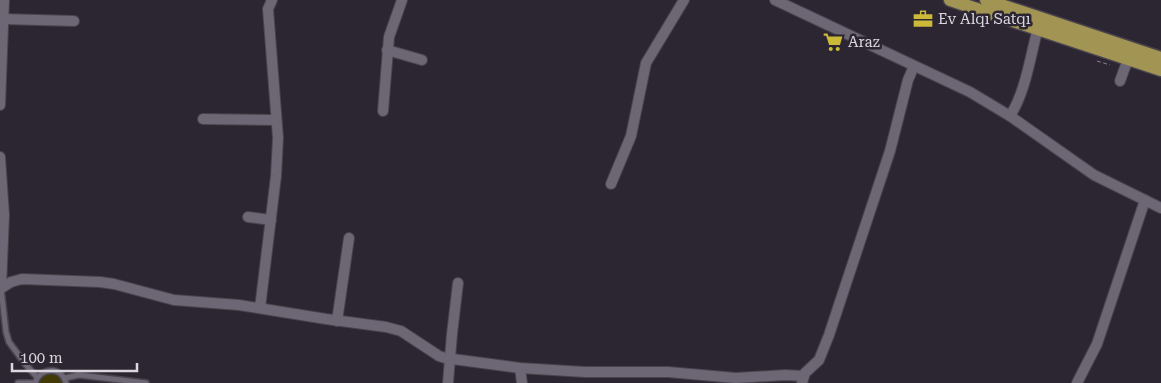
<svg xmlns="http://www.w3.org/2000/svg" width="1161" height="383" viewBox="0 0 1161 383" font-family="'Roboto Serif',serif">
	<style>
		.green { fill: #423a06 }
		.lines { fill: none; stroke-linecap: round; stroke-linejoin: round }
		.service-casing { stroke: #48434d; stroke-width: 8 }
		.minor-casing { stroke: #48434d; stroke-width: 12 }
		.primary-casing { stroke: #48434d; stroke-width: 15 }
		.path { stroke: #87828d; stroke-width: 1; stroke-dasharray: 4 2.5; stroke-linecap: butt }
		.service { stroke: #6d6675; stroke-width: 5 }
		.minor { stroke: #6d6675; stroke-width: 10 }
		.primary { stroke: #a29453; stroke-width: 12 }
		.labels { text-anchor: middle; stroke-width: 5; stroke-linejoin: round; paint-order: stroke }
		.poi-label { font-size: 15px; fill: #dbd7e0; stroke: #2c2632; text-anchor: start }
	</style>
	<rect width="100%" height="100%" fill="#2c2632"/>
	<!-- green -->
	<path class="green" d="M50 374C56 374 60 377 62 383H39L45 375Z"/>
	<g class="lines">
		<defs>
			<g id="service">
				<polyline points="1,288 6,332 9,342 26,365 37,377"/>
				<polyline points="65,378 79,375 146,383"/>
				<polyline points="18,383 32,383"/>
				<path d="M35 383C41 367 61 366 66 383"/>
			</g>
			<g id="minor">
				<polyline points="775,0 970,92 1010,116 1094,175 1161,208"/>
				<polyline points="3,19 74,21"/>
				<polyline points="387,50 422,60"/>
				<polyline points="1120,81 1128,59"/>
				<polyline points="0,105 4,0"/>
				<polyline points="383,111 389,37 402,0"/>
				<path d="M1010 116C1026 91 1030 57 1038 28"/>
				<polyline points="203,119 276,120"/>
				<polyline points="0,157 4,215 1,288"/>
				<polyline points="611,184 631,136 646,63 684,0"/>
				<polyline points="248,217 271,220"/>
				<polyline points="0,289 11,282 22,279 100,282 114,284 174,300 239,305 326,319 386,327 401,331 439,356 445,358 520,368 585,372 668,372 736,378 785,375 803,376"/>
				<polyline points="260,308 276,176 278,138 268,9 272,0"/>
				<polyline points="337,321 349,238"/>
				<polyline points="520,368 522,383"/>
				<polyline points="448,383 452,334 458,283"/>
				<polyline points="802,383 805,373 819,360 829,335 890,151 908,80 914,66"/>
				<polyline points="1077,383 1097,344 1145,200"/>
			</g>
			<g id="primary">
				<polyline points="950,0 1161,70"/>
				<polyline points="986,0 1161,58"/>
			</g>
		</defs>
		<!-- service casing -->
		<use href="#service" class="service-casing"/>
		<!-- minor casing -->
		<use href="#minor" class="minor-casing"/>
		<!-- primary casing -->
		<use href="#primary" class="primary-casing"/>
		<!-- path -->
		<polyline class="path" points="1097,61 1110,65"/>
		<!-- service -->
		<use href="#service" class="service"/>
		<!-- minor -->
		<use href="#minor" class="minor"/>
		<!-- primary -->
		<use href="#primary" class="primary"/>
	</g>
	<!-- icons -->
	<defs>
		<symbol id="office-bare" viewBox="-9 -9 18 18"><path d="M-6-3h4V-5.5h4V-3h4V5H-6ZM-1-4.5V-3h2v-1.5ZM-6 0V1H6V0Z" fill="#cdb938" stroke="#2c2632" stroke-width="2.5" paint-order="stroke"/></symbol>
		<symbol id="supermarket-bare" viewBox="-9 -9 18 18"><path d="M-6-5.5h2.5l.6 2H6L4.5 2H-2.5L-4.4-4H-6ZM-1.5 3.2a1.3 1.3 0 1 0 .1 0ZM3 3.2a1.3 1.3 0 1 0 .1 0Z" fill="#cdb938" stroke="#2c2632" stroke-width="2.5" paint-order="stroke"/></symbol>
	</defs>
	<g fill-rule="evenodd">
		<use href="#office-bare" x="909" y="5" width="28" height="28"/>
		<use href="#supermarket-bare" x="819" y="28" width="28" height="28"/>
	</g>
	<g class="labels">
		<!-- poi labels -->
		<g class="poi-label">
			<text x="938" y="24">Ev Alqı Satqı</text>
			<text x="848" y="47">Araz</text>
		</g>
	</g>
	<!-- scale -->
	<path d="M12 363v8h125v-8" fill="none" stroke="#dbd7e0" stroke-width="2.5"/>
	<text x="20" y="363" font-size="15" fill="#dbd7e0" stroke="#2c2632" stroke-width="4" paint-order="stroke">100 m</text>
</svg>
